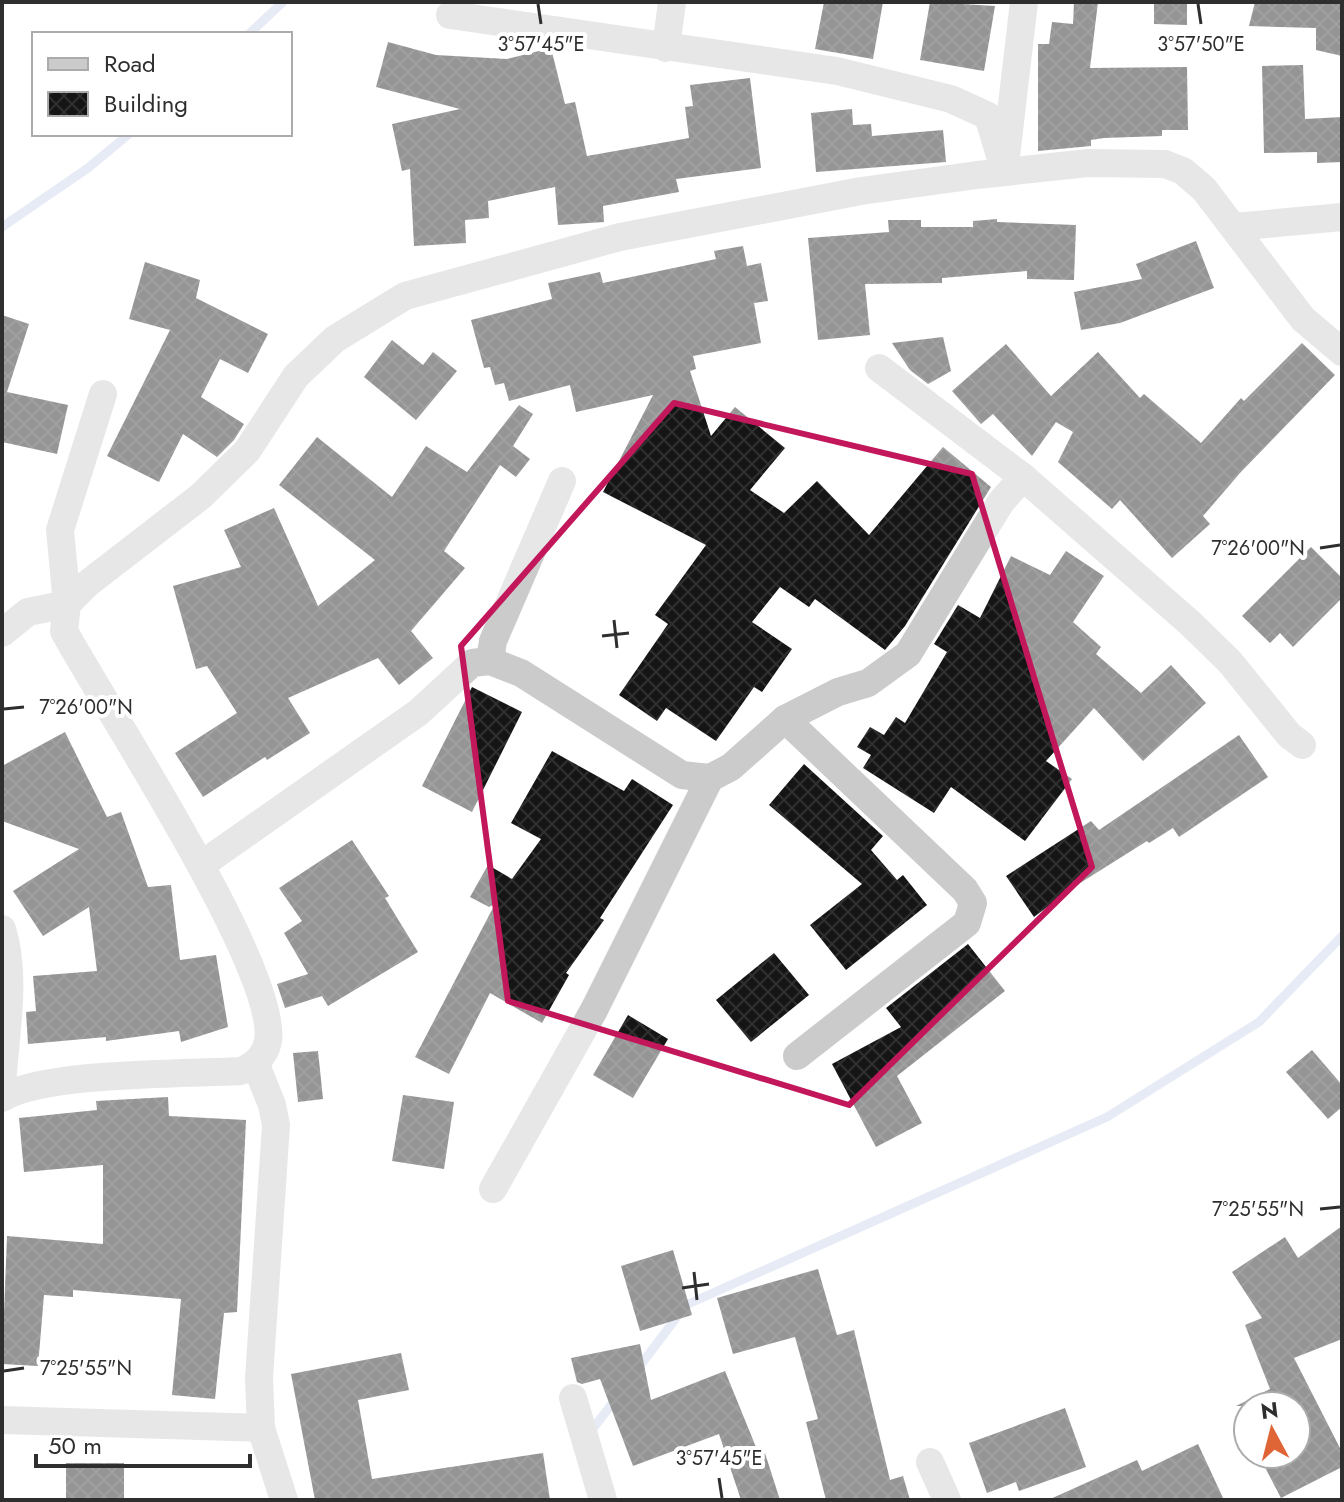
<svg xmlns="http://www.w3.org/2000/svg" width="1344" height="1502" viewBox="0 0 1344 1502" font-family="Jost,sans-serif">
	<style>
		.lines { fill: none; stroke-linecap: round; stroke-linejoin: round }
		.stream { stroke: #c9d2eb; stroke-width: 9 }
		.building { fill: url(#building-cross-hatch) }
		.minor { stroke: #cbcbcb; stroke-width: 28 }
		.marked { fill: none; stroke: #c2185b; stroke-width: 6; stroke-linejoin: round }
		.ticks { fill: none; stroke: #2e2e2e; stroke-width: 3 }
		.ticks-label { font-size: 20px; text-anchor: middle; fill: #2e2e2e; stroke: #fff; stroke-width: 8; stroke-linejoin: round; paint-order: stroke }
	</style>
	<defs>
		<pattern id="building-cross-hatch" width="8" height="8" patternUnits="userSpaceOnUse" patternTransform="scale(2)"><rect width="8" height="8" fill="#151515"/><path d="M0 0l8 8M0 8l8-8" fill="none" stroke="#2f2f2f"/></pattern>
	</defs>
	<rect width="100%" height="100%" fill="#fff"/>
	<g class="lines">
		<!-- stream -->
		<g class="stream">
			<polyline points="249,34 283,2"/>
			<polyline points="2,227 88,168 129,134"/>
			<polyline points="636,1371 686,1305 1107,1117 1259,1022 1342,936"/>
			<polyline points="588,1435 618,1396"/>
		</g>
	</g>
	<!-- building -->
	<g class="building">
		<polygon points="824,2 883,2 873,59 815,49"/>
		<polygon points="930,2 995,6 984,71 920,60"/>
		<polygon points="1074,2 1098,2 1090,68 1187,67 1188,130 1162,130 1162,136 1104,138 1091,140 1091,146 1038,151 1038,44 1049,44 1052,22 1073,24"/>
		<polygon points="1154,2 1187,2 1187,25 1154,24"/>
		<polygon points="1255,2 1342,2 1342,56 1316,50 1316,28 1249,26"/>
		<polygon points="388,42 436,55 507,59 551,48 565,104 575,102 587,156 689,138 685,107 693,106 690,85 750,78 761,168 676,179 679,192 603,206 604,222 558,225 555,187 488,201 489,218 465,220 466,243 414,246 410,169 402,171 392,124 460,109 376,87"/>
		<polygon points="1303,65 1305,119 1342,117 1342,162 1317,163 1317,152 1264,153 1262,66"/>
		<polygon points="852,109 853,125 871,124 872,136 943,130 946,162 816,172 811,113"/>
		<polygon points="997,219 997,222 1076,225 1074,280 1027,279 1027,271 942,278 942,283 865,284 870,335 818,340 808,238 889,232 888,220 921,220 921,227 973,227 973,221"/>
		<polygon points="1196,241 1214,288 1120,323 1081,330 1074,292 1142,279 1136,264"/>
		<polygon points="743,246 747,266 761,263 768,301 754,303 761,343 693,356 696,369 690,371 711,436 735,407 785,448 750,490 784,513 817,481 869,535 943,447 991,487 905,626 885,650 815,599 809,607 780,587 752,622 792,649 762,692 754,687 716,741 666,708 657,721 619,695 668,624 655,615 706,545 603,492 653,395 576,412 570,385 509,401 504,383 495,385 490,367 484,368 471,320 552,299 548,283 600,272 603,283 716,259 714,251"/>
		<polygon points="145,262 200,280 196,298 268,334 248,373 220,359 201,397 244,424 234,440 217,457 183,434 159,482 107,456 170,330 129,319"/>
		<polygon points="2,315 29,324 7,392 68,405 57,454 2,442"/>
		<polygon points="943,337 951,371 928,384 910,370 892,343"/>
		<polygon points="392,340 423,365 433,352 457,371 416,420 364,377"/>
		<polygon points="1302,343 1335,375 1240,473 1203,516 1210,524 1172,558 1120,500 1112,509 1058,462 1073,432 1056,422 1032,456 993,414 981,424 952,391 1006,344 1051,396 1098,352 1140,398 1144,394 1201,443 1241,398 1244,401"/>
		<polygon points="519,405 533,414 513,446 530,459 516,477 500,465 444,551 465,568 411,631 433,658 399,685 378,658 288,698 310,733 267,760 265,757 203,797 175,753 237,713 207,666 196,669 173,586 241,567 224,530 274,508 318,606 375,560 279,485 317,437 392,497 426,446 467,472"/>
		<polygon points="1311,547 1342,578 1342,598 1293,647 1280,633 1270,643 1242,616"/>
		<polygon points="1066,551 1104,576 1073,622 1101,647 1096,654 1141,693 1171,665 1206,703 1143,761 1094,708 1046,761 1072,779 1025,841 951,787 934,813 863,768 871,755 857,747 870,727 884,735 896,717 905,723 947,652 934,644 958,605 980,618 1011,556 1050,575"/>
		<polygon points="472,687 522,712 472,812 422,786"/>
		<polygon points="65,732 107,817 121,812 148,887 171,885 180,960 216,955 228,1027 181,1042 179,1031 106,1041 106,1037 28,1044 26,1012 36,1011 33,976 97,971 89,907 43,936 13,891 79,849 2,821 2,766"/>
		<polygon points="1239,735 1268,777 1179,837 1173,828 1149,843 1147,841 1077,885 1034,917 1006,876 1091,821 1099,830"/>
		<polygon points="552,751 624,791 632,779 673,805 600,918 604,920 566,973 569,975 542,1023 490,993 449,1074 415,1057 495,904 489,907 470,897 488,865 512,879 541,839 511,823"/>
		<polygon points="804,764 883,836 871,850 897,880 903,875 927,905 846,970 810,925 862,884 769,805"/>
		<polygon points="352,840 389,896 385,898 418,952 328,1006 322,996 285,1008 277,984 308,974 284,933 302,921 279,888"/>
		<polygon points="968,944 1005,991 897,1076 922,1123 876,1147 832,1064 901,1027 886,1008"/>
		<polygon points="774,953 809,995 751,1042 716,1000"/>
		<polygon points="628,1015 668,1039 633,1098 593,1075"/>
		<polygon points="1312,1050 1342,1085 1342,1107 1328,1119 1286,1072"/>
		<polygon points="318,1051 323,1099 298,1102 293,1053"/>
		<polygon points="403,1095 454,1102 444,1169 392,1161"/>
		<polygon points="168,1097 169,1116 246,1120 237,1312 224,1313 215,1399 172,1395 181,1299 73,1290 73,1297 44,1295 38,1366 2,1364 7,1236 103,1244 103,1165 24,1172 19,1118 97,1110 96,1101"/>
		<polygon points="1342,1226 1342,1339 1294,1358 1342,1452 1342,1467 1281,1498 1258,1454 1296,1454 1296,1406 1236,1406 1270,1389 1245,1325 1262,1318 1232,1272 1285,1237 1298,1258"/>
		<polygon points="673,1250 692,1315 640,1331 621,1266"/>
		<polygon points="818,1269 837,1335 854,1330 890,1480 903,1476 910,1500 826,1500 806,1422 818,1419 795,1337 733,1354 717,1298"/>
		<polygon points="640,1344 651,1400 725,1371 758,1452 764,1450 780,1500 741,1500 719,1434 633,1466 600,1379 582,1384 577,1382 571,1358"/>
		<polygon points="401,1353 409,1390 358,1400 372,1479 543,1453 550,1500 315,1500 291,1374"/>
		<polygon points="1065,1408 1086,1467 1019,1491 1016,1482 987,1493 969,1443"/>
		<polygon points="1198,1444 1224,1500 1048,1500 1137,1460 1142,1471"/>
		<rect x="66" y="1463" width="58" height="37"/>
	</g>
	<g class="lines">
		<!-- minor -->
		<g class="minor">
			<polyline points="450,15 837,71 951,99 988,116 1005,172"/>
			<polyline points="666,48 672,2"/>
			<polyline points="1006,156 1024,2"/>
			<polyline points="1234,227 1342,217"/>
			<polyline points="879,368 1023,477 1190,623 1230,662 1289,735 1302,745"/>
			<polyline points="2,633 28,612 67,604 87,584 201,496 247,451 296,376 335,339 405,296 620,237 861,191 977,175 1088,163 1165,164 1183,171 1204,189 1303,319 1342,352"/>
			<polyline points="490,661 493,641 562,481"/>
			<polyline points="785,719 965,890 973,903 967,923 797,1056"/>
			<polyline points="201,865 419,712 472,663 490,661 521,673 682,775 710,778 731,767 785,719 838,692 868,683 908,654 1001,502 1023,477"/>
			<path d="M2 929C17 976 5 1036 2 1085"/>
			<polyline points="256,1065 272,1105 276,1125 259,1378 261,1428 284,1500"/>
			<path d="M2 1098C44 1072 186 1074 241 1071 254 1066 265 1056 268 1041 279 970 105 707 64 631L67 604 60 530 103 394"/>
			<polyline points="493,1189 594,1010 710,778"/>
			<polyline points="573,1398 603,1500"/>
			<polyline points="2,1420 261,1428"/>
			<polyline points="930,1462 947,1500"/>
		</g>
	</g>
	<!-- marked area -->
	<path d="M0 0H1344V1502H0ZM674 403 972 474 1092 867 849 1105 508 1001 461 646Z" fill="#fff" fill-opacity=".55" fill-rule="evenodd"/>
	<path class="marked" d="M674 403 972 474 1092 867 849 1105 508 1001 461 646Z"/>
	<!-- ticks -->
	<path class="ticks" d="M538 4 541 24M1198 4 1201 24M1320 548 1340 545M614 620 617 648M602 636 629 633M4 709 24 707M1320 1209 1340 1207M694 1272 697 1300M682 1288 709 1284M4 1371 24 1368M719 1478 722 1498"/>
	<g class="ticks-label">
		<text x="541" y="51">3°57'45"E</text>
		<text x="1201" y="51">3°57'50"E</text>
		<text x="1258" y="555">7°26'00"N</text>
		<text x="86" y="714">7°26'00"N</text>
		<text x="1258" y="1216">7°25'55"N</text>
		<text x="86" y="1375">7°25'55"N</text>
		<text x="719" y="1465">3°57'45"E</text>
	</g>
	<!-- border -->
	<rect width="1344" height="1502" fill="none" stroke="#2e2e2e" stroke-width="8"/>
	<!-- legend -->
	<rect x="32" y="32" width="260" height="104" fill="#ffffff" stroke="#ababab" stroke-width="2"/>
	<rect x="48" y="58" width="40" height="12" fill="#cbcbcb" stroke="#ababab" stroke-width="2"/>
	<text x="104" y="72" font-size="24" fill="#2e2e2e">Road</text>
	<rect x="48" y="92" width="40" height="24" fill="url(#building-cross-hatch)" stroke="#ababab" stroke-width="2"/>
	<text x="104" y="112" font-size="24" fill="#2e2e2e">Building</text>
	<!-- north arrow -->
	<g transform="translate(1272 1430) rotate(353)"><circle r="38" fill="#ffffff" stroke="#ababab" stroke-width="2"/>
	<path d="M0-6L14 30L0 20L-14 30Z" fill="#e06536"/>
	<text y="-12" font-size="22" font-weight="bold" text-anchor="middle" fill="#2e2e2e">N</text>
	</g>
	<!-- scale -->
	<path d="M36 1454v12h214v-12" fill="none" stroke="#2e2e2e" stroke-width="4"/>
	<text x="48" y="1454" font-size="24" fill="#2e2e2e" stroke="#ffffff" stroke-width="6" paint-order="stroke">50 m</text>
</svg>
